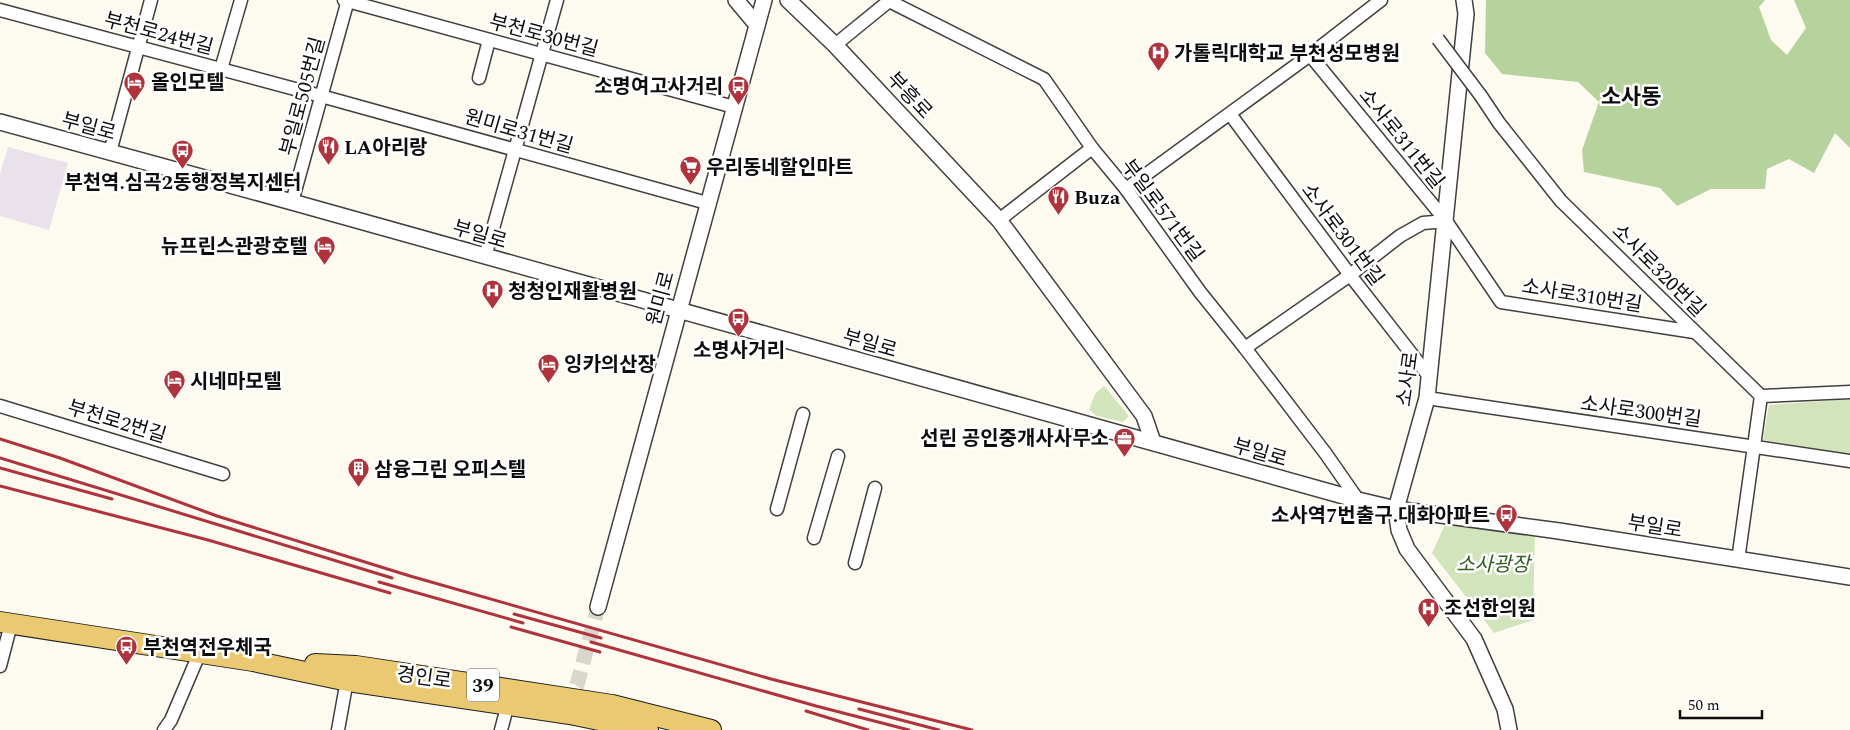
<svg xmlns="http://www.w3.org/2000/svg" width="1850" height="730" viewBox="0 0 1850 730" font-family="Spectral,'Noto Sans KR',serif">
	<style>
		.industrial { fill: #eae2eb }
		.green { fill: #d2e4bc }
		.forest { fill: #b7d39d }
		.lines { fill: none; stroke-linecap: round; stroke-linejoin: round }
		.tertiary-tunnel { stroke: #d9d6cd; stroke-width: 15; stroke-dasharray: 15 8; stroke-linecap: butt }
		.minor-casing { stroke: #404040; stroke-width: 15 }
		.tertiary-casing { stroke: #404040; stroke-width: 18 }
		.primary-casing { stroke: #1e1e1e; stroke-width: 22 }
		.minor { stroke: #fff; stroke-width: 12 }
		.tertiary { stroke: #fff; stroke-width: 15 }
		.primary { stroke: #eac972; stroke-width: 20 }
		.rail { stroke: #af333d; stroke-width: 3 }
		.minor-bridge-casing { stroke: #404040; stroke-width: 15; stroke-linecap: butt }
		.minor-bridge { stroke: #fff; stroke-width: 12 }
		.labels { text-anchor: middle; stroke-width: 5; stroke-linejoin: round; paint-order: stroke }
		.shield { fill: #fff; stroke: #565656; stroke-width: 1 }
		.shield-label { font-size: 19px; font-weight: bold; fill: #0d0d0d }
		.street-label { font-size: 20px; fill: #0d0d0d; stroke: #fff }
		.poi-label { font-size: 20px; font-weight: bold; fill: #0d0d0d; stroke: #fff; text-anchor: start }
		.park-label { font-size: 20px; font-style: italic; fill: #325e24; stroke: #fff }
		.quarter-label { font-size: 22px; font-weight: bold; fill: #0d0d0d; stroke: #fff }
	</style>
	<rect width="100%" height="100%" fill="#fdfaef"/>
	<!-- industrial -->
	<polygon class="industrial" points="8,147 68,163 49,230 0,216 0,174"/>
	<!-- green -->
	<g class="green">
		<polygon points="1104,386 1129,416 1123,422 1097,416 1089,410 1095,394"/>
		<polygon points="1850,399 1850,455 1763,440 1769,405"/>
		<polygon points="1449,516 1535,528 1533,620 1494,633 1432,553"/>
	</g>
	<!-- forest -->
	<polygon class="forest" points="1486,0 1765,0 1759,7 1771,40 1787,55 1806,28 1794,0 1850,0 1850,148 1835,133 1814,173 1789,159 1767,169 1765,189 1711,189 1677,206 1660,188 1584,172 1582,150 1599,102 1578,82 1502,74 1485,53"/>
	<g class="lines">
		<!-- tertiary-tunnel -->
		<polyline class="tertiary-tunnel" points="563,704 577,685 598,607"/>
		<defs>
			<g id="minor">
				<polyline points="344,0 734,107"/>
				<polyline points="0,10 321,96 707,203"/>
				<polyline points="835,45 889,1 1044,79 1092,148 1126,189 1200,292 1245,348 1326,454 1358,500"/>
				<polyline points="1310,55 1446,221 1501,302 1694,332"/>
				<polyline points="221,69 241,0"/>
				<polyline points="479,78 489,40"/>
				<polyline points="1481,96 1499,123 1561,201 1761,396 1850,392"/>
				<polyline points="1230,114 1350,275 1428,375"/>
				<polyline points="110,152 151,0"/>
				<polyline points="1126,189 1310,55 1381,0"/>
				<polyline points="292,202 348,0"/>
				<polyline points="999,220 1092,148"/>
				<polyline points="485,257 557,0"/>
				<polyline points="1245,348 1350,275 1400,236 1423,223 1446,221"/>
				<polyline points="1427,398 1850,461"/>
				<polyline points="0,406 223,474"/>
				<polyline points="777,509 803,414"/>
				<polyline points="814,538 838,456"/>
				<polyline points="1738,560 1761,396"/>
				<polyline points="855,563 875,488"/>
				<polyline points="0,666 11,624"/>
				<polyline points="164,730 171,720 200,652"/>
				<polyline points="338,730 345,691"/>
				<polyline points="501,730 505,715"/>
			</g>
			<g id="tertiary">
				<polyline points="736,0 757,25"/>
				<polyline points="788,0 835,45 999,220 1144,416 1153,442"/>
				<polyline points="1464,0 1466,14 1427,398 1396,509 1399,530 1407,549 1474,639 1505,709 1509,730"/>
				<polyline points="0,122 292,202 1358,500 1396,509 1559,531 1850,577"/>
				<polyline points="598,607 764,0"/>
			</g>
			<g id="primary">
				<polyline points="0,622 253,661 348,681 570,714 648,730"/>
				<polyline points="315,664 356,666 612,705 711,730"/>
			</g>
		</defs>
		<!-- minor casing -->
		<use href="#minor" class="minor-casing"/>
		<!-- tertiary casing -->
		<use href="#tertiary" class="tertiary-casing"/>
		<!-- primary casing -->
		<use href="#primary" class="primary-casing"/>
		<!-- minor -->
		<use href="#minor" class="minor"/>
		<!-- tertiary -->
		<use href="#tertiary" class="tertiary"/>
		<!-- primary -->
		<use href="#primary" class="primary"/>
		<!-- rail -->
		<g class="rail">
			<polyline points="0,439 60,458 217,516 410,576 771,679 972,730"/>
			<polyline points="0,458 392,578"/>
			<polyline points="0,468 112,499"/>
			<polyline points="0,486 208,540 390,593"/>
			<polyline points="379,582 523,623"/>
			<polyline points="514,614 601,638"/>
			<polyline points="511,627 600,652"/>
			<polyline points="591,642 816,706 909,730"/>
			<polyline points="859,709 939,730"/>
			<polyline points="806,711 868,730"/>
		</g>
		<defs>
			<polyline id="minor-bridge" points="1438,39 1481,96"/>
		</defs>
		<!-- minor-bridge casing -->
		<use href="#minor-bridge" class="minor-bridge-casing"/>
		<!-- minor-bridge -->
		<use href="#minor-bridge" class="minor-bridge"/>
	</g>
	<!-- icons -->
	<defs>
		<symbol id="hospital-pin" viewBox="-11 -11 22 30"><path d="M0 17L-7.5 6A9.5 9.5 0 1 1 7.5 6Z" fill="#af333d" stroke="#fff"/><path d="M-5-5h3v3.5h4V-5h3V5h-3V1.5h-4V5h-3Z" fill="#fff"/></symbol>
		<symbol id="hotel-pin" viewBox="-11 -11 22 30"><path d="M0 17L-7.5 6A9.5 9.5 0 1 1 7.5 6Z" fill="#af333d" stroke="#fff"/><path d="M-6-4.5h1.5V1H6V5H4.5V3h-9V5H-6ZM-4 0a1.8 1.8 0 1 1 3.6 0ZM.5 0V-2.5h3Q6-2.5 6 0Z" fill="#fff"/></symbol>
		<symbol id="bus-pin" viewBox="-11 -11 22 30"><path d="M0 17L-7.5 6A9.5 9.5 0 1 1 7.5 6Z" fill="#af333d" stroke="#fff"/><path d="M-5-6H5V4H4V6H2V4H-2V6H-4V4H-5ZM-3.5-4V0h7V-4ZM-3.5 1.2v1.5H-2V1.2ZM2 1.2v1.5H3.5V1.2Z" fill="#fff"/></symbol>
		<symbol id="restaurant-pin" viewBox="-11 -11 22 30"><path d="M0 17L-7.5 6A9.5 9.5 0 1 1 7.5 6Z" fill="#af333d" stroke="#fff"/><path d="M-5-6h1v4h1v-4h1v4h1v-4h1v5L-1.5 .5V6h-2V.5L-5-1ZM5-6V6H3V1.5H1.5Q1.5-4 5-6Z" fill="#fff"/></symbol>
		<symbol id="supermarket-pin" viewBox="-11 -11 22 30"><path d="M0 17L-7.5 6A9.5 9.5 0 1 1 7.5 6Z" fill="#af333d" stroke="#fff"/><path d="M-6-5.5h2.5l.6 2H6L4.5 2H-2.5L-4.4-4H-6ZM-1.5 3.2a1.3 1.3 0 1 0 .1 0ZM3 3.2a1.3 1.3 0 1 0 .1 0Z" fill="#fff"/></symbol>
		<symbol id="office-pin" viewBox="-11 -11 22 30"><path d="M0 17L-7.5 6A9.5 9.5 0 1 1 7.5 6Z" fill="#af333d" stroke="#fff"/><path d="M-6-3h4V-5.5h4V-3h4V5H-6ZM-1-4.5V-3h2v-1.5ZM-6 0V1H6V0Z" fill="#fff"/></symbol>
		<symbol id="building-pin" viewBox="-11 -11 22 30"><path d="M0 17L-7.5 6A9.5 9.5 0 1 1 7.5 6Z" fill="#af333d" stroke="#fff"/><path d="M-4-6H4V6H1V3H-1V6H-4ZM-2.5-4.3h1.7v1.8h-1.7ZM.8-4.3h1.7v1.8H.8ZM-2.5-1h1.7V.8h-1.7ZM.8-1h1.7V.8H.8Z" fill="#fff"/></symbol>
	</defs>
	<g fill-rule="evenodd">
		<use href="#hospital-pin" x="1146" y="40" width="25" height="34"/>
		<use href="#hotel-pin" x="122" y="70" width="25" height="34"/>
		<use href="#bus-pin" x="726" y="74" width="25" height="34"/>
		<use href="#restaurant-pin" x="316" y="134" width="25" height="34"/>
		<use href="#bus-pin" x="170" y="138" width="25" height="34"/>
		<use href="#supermarket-pin" x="678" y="154" width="25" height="34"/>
		<use href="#restaurant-pin" x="1046" y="184" width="25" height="34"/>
		<use href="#hotel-pin" x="312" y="234" width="25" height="34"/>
		<use href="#hospital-pin" x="480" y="278" width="25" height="34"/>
		<use href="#bus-pin" x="726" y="306" width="25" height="34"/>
		<use href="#hotel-pin" x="536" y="352" width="25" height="34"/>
		<use href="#hotel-pin" x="162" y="368" width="25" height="34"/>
		<use href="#office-pin" x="1112" y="426" width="25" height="34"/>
		<use href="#building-pin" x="346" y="456" width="25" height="34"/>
		<use href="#bus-pin" x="1494" y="502" width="25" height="34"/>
		<use href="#hospital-pin" x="1416" y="596" width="25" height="34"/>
		<use href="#bus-pin" x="114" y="634" width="25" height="34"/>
	</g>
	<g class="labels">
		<!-- shield labels -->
		<rect class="shield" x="467" y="668.5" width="32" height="33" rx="4"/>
		<g class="shield-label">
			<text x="483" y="692">39</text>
		</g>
		<!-- street labels -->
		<g class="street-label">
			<text transform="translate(159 33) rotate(15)" y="7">부천로24번길</text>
			<text transform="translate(544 35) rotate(15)" y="7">부천로30번길</text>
			<text transform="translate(910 95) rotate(47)" y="7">부흥로</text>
			<text transform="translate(302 96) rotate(-75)" y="7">부일로505번길</text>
			<text transform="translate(89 126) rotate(15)" y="7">부일로</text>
			<text transform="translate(519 131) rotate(16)" y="7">원미로31번길</text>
			<text transform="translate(1402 138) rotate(51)" y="7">소사로311번길</text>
			<text transform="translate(1163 210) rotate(53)" y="7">부일로571번길</text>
			<text transform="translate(480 234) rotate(16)" y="7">부일로</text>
			<text transform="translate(1343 234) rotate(53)" y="7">소사로301번길</text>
			<text transform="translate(1659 270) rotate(45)" y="7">소사로320번길</text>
			<text transform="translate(1582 295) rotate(9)" y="7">소사로310번길</text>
			<text transform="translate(660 298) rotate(-75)" y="7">원미로</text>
			<text transform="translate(870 343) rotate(16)" y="7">부일로</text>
			<text transform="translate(1407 379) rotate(-82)" y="7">소사로</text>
			<text transform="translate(1641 411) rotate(8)" y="7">소사로300번길</text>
			<text transform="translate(117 421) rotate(17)" y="7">부천로2번길</text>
			<text transform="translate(1260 452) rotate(16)" y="7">부일로</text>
			<text transform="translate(1655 526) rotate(9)" y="7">부일로</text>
			<text transform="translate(424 677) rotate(8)" y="7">경인로</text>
		</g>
		<!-- poi labels -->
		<g class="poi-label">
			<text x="1174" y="60">가톨릭대학교 부천성모병원</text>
			<text x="151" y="89">올인모텔</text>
			<text x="723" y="93" text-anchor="end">소명여고사거리</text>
			<text x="344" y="154">LA아리랑</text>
			<text x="706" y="174">우리동네할인마트</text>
			<text x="183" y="189" text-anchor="middle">부천역.심곡2동행정복지센터</text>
			<text x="1074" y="204">Buza</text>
			<text x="308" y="253" text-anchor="end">뉴프린스관광호텔</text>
			<text x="508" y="298">청청인재활병원</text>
			<text x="739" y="357" text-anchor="middle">소명사거리</text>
			<text x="564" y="371">잉카의산장</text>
			<text x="190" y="388">시네마모텔</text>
			<text x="1109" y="445" text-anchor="end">선린 공인중개사사무소</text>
			<text x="374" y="476">삼융그린 오피스텔</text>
			<text x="1490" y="522" text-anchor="end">소사역7번출구.대화아파트</text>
			<text x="1444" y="615">조선한의원</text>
			<text x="143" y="654">부천역전우체국</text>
		</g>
		<!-- park labels -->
		<g class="park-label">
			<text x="1493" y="571">소사광장</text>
		</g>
		<!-- quarter labels -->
		<g class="quarter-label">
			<text x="1631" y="104">소사동</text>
		</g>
	</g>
	<!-- scale -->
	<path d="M1680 710v8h82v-8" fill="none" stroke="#0d0d0d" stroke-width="2.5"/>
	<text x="1688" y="710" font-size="15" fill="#0d0d0d" stroke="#ffffff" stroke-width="4" paint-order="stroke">50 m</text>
</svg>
